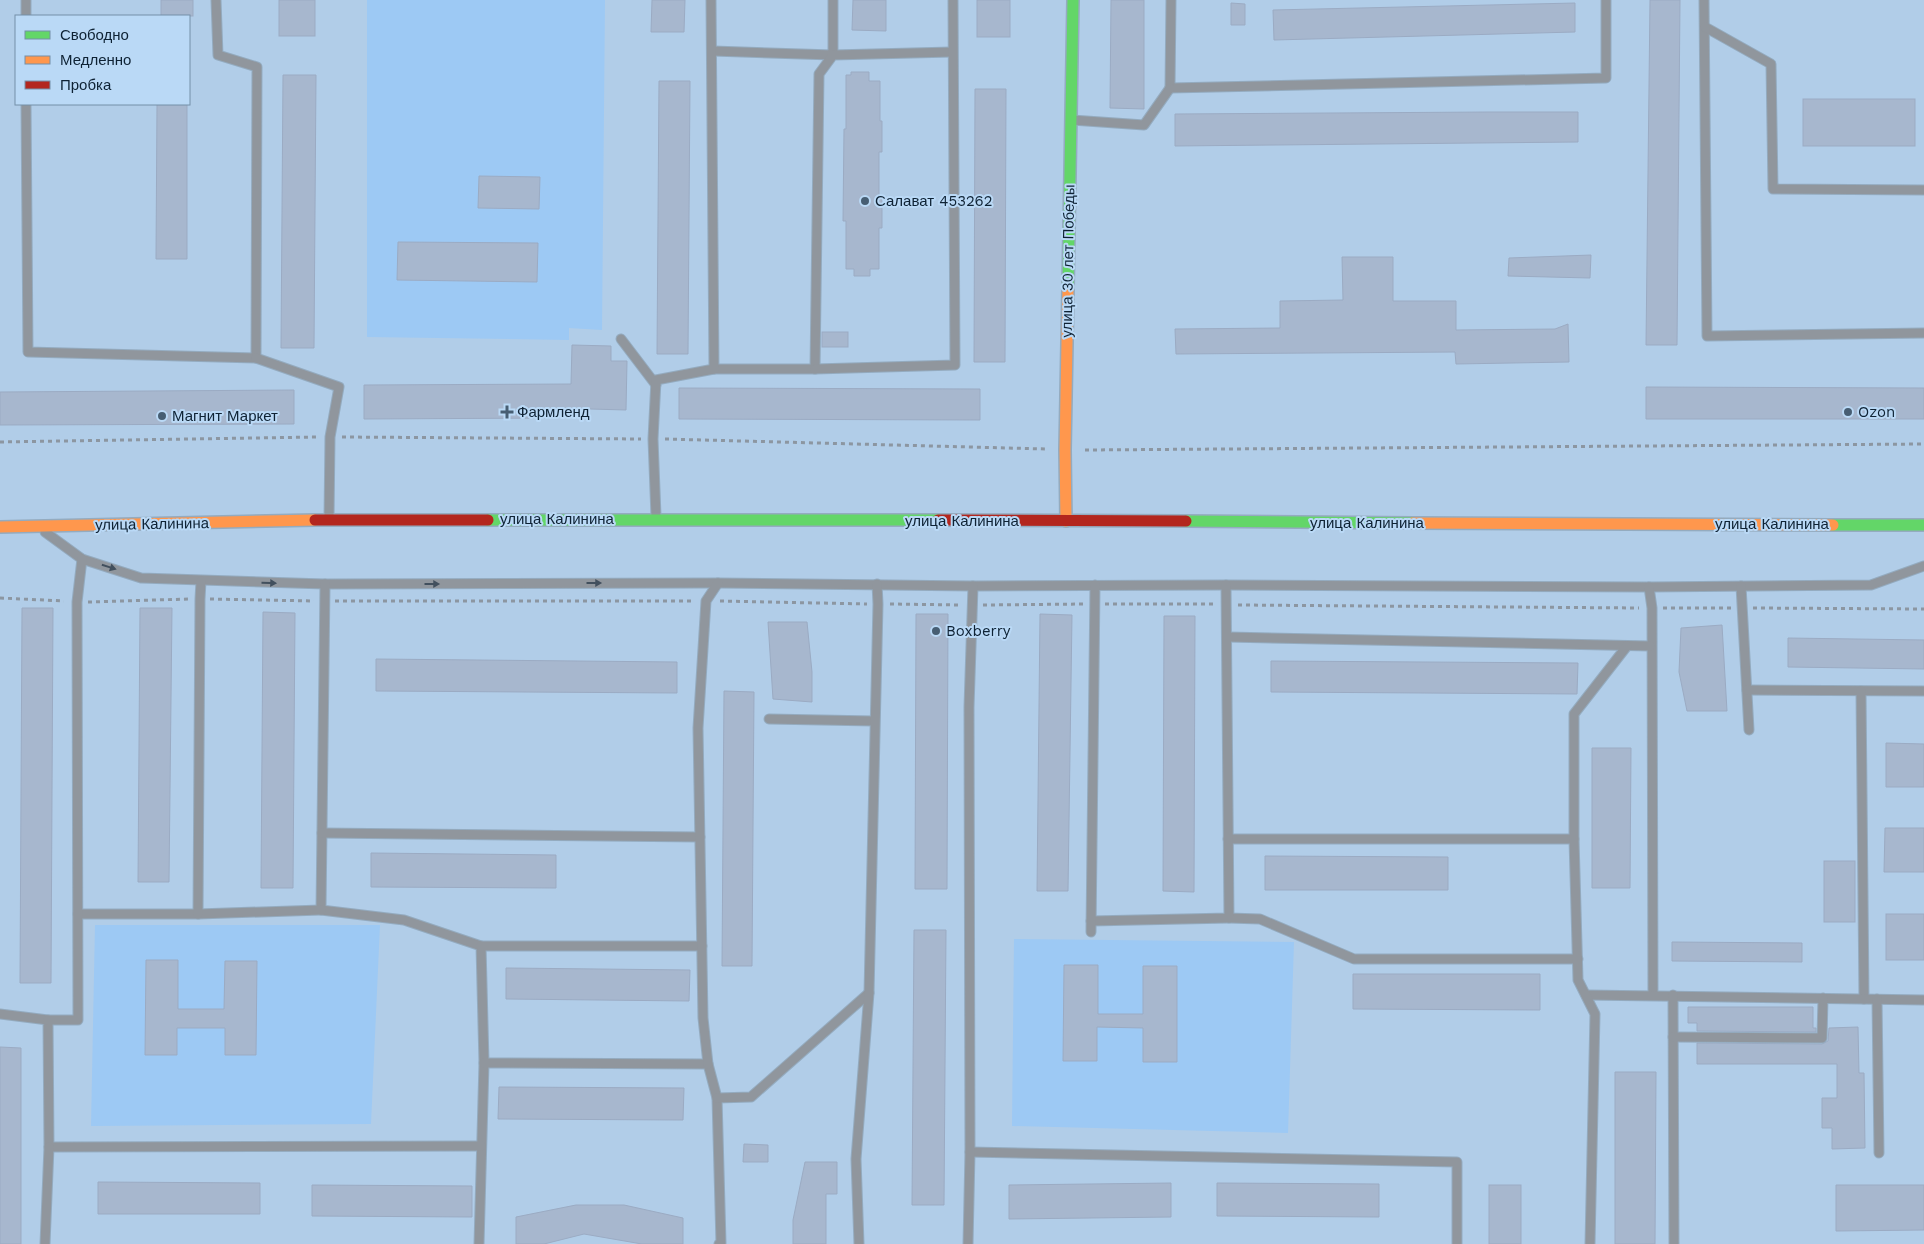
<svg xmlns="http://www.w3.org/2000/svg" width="1924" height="1244" viewBox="0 0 1924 1244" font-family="'Work Sans',sans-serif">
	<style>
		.built { fill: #9dc9f4 }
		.building { fill: #a7b7ce; stroke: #9babc3 }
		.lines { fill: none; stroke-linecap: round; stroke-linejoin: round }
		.lane-casing { stroke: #94abbf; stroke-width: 11 }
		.fast-casing { stroke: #94abbf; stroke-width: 14 }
		.slow-casing { stroke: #94abbf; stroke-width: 14 }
		.jam-casing { stroke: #94abbf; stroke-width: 14 }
		.path { stroke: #8c96a1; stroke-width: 3; stroke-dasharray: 4 4; stroke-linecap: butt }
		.lane { stroke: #90969d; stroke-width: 9 }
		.fast { stroke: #63d668; stroke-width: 11 }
		.slow { stroke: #ff974d; stroke-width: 11 }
		.jam { stroke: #b3261e; stroke-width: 11 }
		.oneway { fill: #42505e }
		.poi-dot { fill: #475e73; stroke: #bad9f6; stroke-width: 2 }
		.labels { text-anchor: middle; stroke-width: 4; stroke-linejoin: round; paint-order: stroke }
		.poi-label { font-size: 15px; fill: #0e2234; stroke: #bad9f6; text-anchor: start }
		.street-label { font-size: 15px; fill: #0e2234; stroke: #bad9f6 }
	</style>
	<rect width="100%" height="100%" fill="#b1cde8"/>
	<!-- built -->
	<g class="built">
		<polygon points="367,0 605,0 602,330 569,328 569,340 367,337"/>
		<polygon points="95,925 380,925 371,1124 91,1126"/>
		<polygon points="1014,939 1294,942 1288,1133 1012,1126"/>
	</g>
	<!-- building -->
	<g class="building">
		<rect x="161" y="0" width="32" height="16"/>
		<rect x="279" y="0" width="36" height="36"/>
		<polygon points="652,0 685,0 684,32 651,32"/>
		<polygon points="853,0 886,0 886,31 852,30"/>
		<rect x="977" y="0" width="33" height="37"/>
		<polygon points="1111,0 1144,0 1144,109 1110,108"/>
		<polygon points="1650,0 1680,0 1677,345 1646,345"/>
		<polygon points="1231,3 1245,4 1245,25 1231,25"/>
		<polygon points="1575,3 1575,32 1274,40 1273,10"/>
		<polygon points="851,72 869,72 869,81 880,81 880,121 882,121 882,152 879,152 879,197 882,197 882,228 879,228 879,269 870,269 870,276 854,276 854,269 846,269 846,221 843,221 844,129 846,129 846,75 851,75"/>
		<polygon points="283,75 316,75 314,348 281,348"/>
		<polygon points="659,81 690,81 688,354 657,354"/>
		<polygon points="975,89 1006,89 1005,362 974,362"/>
		<rect x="1803" y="99" width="112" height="47"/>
		<polygon points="157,104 187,104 187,259 156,259"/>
		<polygon points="1488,112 1578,112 1578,142 1175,146 1175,114"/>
		<polygon points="479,176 540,177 539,209 478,208"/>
		<polygon points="398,242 538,243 537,282 397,280"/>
		<polygon points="1591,255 1590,278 1508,276 1509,258"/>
		<polygon points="1342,257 1393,257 1393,301 1456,301 1456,330 1555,329 1568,324 1569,362 1456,364 1455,352 1176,354 1175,329 1280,328 1280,301 1343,300"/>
		<rect x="822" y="332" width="26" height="15"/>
		<polygon points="572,345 611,346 611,361 627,361 626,410 555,408 555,418 364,419 364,385 571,384"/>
		<polygon points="1646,387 1924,388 1924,419 1646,419"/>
		<polygon points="679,388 980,389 980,420 679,419"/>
		<polygon points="294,390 294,424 0,425 0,392"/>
		<polygon points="22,608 53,608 51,983 20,983"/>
		<polygon points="140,608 172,608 169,882 138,882"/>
		<polygon points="263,612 295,613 293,888 261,888"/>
		<polygon points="916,614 948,614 947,889 915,889"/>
		<polygon points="1040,614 1072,615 1068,891 1037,891"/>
		<polygon points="1164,616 1195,616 1194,892 1163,891"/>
		<polygon points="768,622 807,622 812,672 812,702 773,699"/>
		<polygon points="1722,625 1727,711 1687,711 1679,672 1681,628"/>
		<polygon points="1788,638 1924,640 1924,669 1788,667"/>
		<polygon points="376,659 677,662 677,693 376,691"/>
		<polygon points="1271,661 1578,663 1577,694 1271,692"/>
		<polygon points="724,691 754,692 752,966 722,966"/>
		<polygon points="1886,743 1924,744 1924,787 1886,787"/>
		<polygon points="1592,748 1631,748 1630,888 1592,888"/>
		<polygon points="1885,828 1924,828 1924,872 1884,872"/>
		<polygon points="371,853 556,855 556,888 371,887"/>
		<polygon points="1265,856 1448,857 1448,890 1265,890"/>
		<rect x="1824" y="861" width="31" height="61"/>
		<rect x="1886" y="914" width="38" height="46"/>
		<polygon points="914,930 946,930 944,1205 912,1205"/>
		<polygon points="1672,942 1802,943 1802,962 1672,961"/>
		<polygon points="146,960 178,960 178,1009 224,1009 225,961 257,961 256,1055 225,1055 225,1028 177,1028 177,1055 145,1055"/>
		<polygon points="1064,965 1098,965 1098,1014 1143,1014 1143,966 1177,966 1177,1062 1143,1062 1143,1028 1097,1027 1097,1061 1063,1061"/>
		<polygon points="506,968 690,970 689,1001 506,999"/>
		<polygon points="1353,974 1540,974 1540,1010 1353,1009"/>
		<polygon points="1688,1007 1813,1007 1813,1028 1816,1028 1816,1032 1697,1031 1697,1023 1688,1023"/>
		<polygon points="1858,1027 1859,1073 1864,1073 1865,1148 1832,1149 1832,1128 1822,1128 1822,1098 1837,1098 1837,1064 1697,1064 1697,1043 1822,1044 1828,1041 1829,1028"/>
		<polygon points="0,1047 21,1048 21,1244 0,1244"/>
		<polygon points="1615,1072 1656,1072 1655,1244 1615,1244"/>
		<polygon points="499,1087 684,1088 683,1120 498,1119"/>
		<polygon points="744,1144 768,1145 768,1162 743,1162"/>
		<polygon points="805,1162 837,1162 837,1194 826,1194 826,1244 793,1244 793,1220"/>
		<polygon points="98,1182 260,1183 260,1214 98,1214"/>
		<polygon points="1171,1183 1171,1217 1009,1219 1009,1185"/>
		<polygon points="1217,1183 1379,1184 1379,1217 1217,1216"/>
		<polygon points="312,1185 472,1186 472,1217 312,1216"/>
		<rect x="1489" y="1185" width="32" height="59"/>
		<polygon points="1836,1185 1924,1185 1924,1230 1836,1231"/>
		<polygon points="576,1205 624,1205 683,1218 683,1244 642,1244 584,1234 544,1244 516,1244 516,1217"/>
	</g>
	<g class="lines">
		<defs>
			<g id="lane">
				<polyline points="1171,0 1170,88 1606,78 1606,0"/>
				<polyline points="1704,0 1707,336 1924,333"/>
				<polyline points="26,16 26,0"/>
				<polyline points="1705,27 1771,64 1773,189 1924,190"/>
				<polyline points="713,51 833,55 833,0"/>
				<polyline points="26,104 28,352 256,358 257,67 218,55 216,0"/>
				<polyline points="1072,120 1144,125 1170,88"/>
				<polyline points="621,339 656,385"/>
				<polyline points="256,358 339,387 330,437 329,518"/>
				<polyline points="714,369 815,369 819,74 833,55 952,52"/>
				<polyline points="815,369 955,365 953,0"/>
				<polyline points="656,516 653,439 656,380 714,369 711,0"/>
				<polyline points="45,532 82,559 141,578 325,584 718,583 973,586 1226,585 1649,587 1871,585 1924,566"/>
				<polyline points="325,584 321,910 404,920 481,946 484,1063 479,1244"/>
				<polyline points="1741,586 1749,730"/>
				<polyline points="1649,587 1652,608 1653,995"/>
				<polyline points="1228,637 1650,646"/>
				<polyline points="1747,690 1924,691"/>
				<polyline points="1861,691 1864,999"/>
				<polyline points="769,719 874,721"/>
				<polyline points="322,833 700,837"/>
				<polyline points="1228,839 1574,839"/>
				<polyline points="78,914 198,914 321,910"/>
				<polyline points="198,914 200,599 201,581"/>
				<polyline points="1229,918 1260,919 1354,959 1578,959"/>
				<polyline points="1091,921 1229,918 1226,585"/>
				<polyline points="1091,932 1095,585"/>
				<polyline points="481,946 702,946"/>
				<polyline points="1586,995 1924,1000"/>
				<polyline points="1673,995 1674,1244"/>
				<polyline points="1877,999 1879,1153"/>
				<polyline points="0,1014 48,1020 49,1147 481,1146"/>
				<polyline points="48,1020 78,1020 77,602 82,559"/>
				<polyline points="1673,1037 1822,1038 1823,998"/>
				<polyline points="484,1063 708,1064 717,1098 721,1243 719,1244"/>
				<polyline points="708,1064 703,1018 698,728 706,601 718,583"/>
				<polyline points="717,1098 751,1097 869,993"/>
				<polyline points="970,1152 1457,1162 1457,1244"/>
				<polyline points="45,1244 49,1147"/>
				<polyline points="859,1244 856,1159 869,993 878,604 877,584"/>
				<polyline points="968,1244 970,1152 969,707 973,586"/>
				<polyline points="1590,1244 1595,1014 1578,980 1574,839 1574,714 1627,646"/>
			</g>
			<g id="fast">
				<polyline points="1068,288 1073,0"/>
				<polyline points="488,520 938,520"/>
				<polyline points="1186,521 1412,523"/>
				<polyline points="1833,525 1924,525"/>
			</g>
			<g id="slow">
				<polyline points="1066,521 1065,450 1068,288"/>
				<polyline points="1412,523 1833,525"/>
				<polyline points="0,527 315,520"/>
			</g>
			<g id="jam">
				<polyline points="315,520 488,520"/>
				<polyline points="938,520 1186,521"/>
			</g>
		</defs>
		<!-- lane casing -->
		<use href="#lane" class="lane-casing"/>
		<!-- fast casing -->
		<use href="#fast" class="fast-casing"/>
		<!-- slow casing -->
		<use href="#slow" class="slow-casing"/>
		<!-- jam casing -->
		<use href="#jam" class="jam-casing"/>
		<!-- path -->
		<g class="path">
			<polyline points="342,437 641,439"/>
			<polyline points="665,439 1046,449"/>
			<polyline points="0,442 319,437"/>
			<polyline points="1085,450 1924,444"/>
			<polyline points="0,598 64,601"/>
			<polyline points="210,599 314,601"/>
			<polyline points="335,601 694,601"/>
			<polyline points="720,601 867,604"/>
			<polyline points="88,602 189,599"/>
			<polyline points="890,604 962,605"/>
			<polyline points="1105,604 1214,604"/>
			<polyline points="983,605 1084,604"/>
			<polyline points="1238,605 1639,608"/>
			<polyline points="1663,608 1732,608"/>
			<polyline points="1753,608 1924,609"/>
		</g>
		<!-- lane -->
		<use href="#lane" class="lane"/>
		<!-- fast -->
		<use href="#fast" class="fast"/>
		<!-- slow -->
		<use href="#slow" class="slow"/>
		<!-- jam -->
		<use href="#jam" class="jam"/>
	</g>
	<!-- one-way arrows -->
	<defs><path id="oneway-solid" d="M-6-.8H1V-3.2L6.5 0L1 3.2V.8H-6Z" transform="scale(1.25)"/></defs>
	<g class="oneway">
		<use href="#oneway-solid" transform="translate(109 567) rotate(18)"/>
		<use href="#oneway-solid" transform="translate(269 583) rotate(2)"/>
		<use href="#oneway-solid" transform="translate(594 583)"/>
		<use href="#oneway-solid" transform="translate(432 584)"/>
	</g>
	<!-- markers -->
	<g class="poi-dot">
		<circle cx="865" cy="201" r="5"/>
		<path d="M504.5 404.5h5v5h5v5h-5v5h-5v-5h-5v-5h5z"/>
		<circle cx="1848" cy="412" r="5"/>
		<circle cx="162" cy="416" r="5"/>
		<circle cx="936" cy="631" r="5"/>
	</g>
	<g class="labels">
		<!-- poi labels -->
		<g class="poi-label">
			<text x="875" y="206">Салават 453262</text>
			<text x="517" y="417">Фармленд</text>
			<text x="1858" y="417">Ozon</text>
			<text x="172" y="421">Магнит Маркет</text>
			<text x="946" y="636">Boxberry</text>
		</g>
		<!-- street labels -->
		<g class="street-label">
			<text transform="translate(1068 261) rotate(-89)" y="5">улица 30 лет Победы</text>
			<text x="557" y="524">улица Калинина</text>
			<text x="962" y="526">улица Калинина</text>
			<text x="1367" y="528">улица Калинина</text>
			<text transform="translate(152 524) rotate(-1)" y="5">улица Калинина</text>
			<text x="1772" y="529">улица Калинина</text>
		</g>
	</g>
	<!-- legend -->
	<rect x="15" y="15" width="175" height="90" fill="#bad9f6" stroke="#7590a8"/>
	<rect x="25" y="31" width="25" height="8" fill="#63d668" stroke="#7590a8"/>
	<text x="60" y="40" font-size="15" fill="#0e2234">Свободно</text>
	<rect x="25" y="56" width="25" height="8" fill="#ff974d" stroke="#7590a8"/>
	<text x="60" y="65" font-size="15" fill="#0e2234">Медленно</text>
	<rect x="25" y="81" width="25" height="8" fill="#b3261e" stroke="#7590a8"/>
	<text x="60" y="90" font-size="15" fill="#0e2234">Пробка</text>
</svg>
